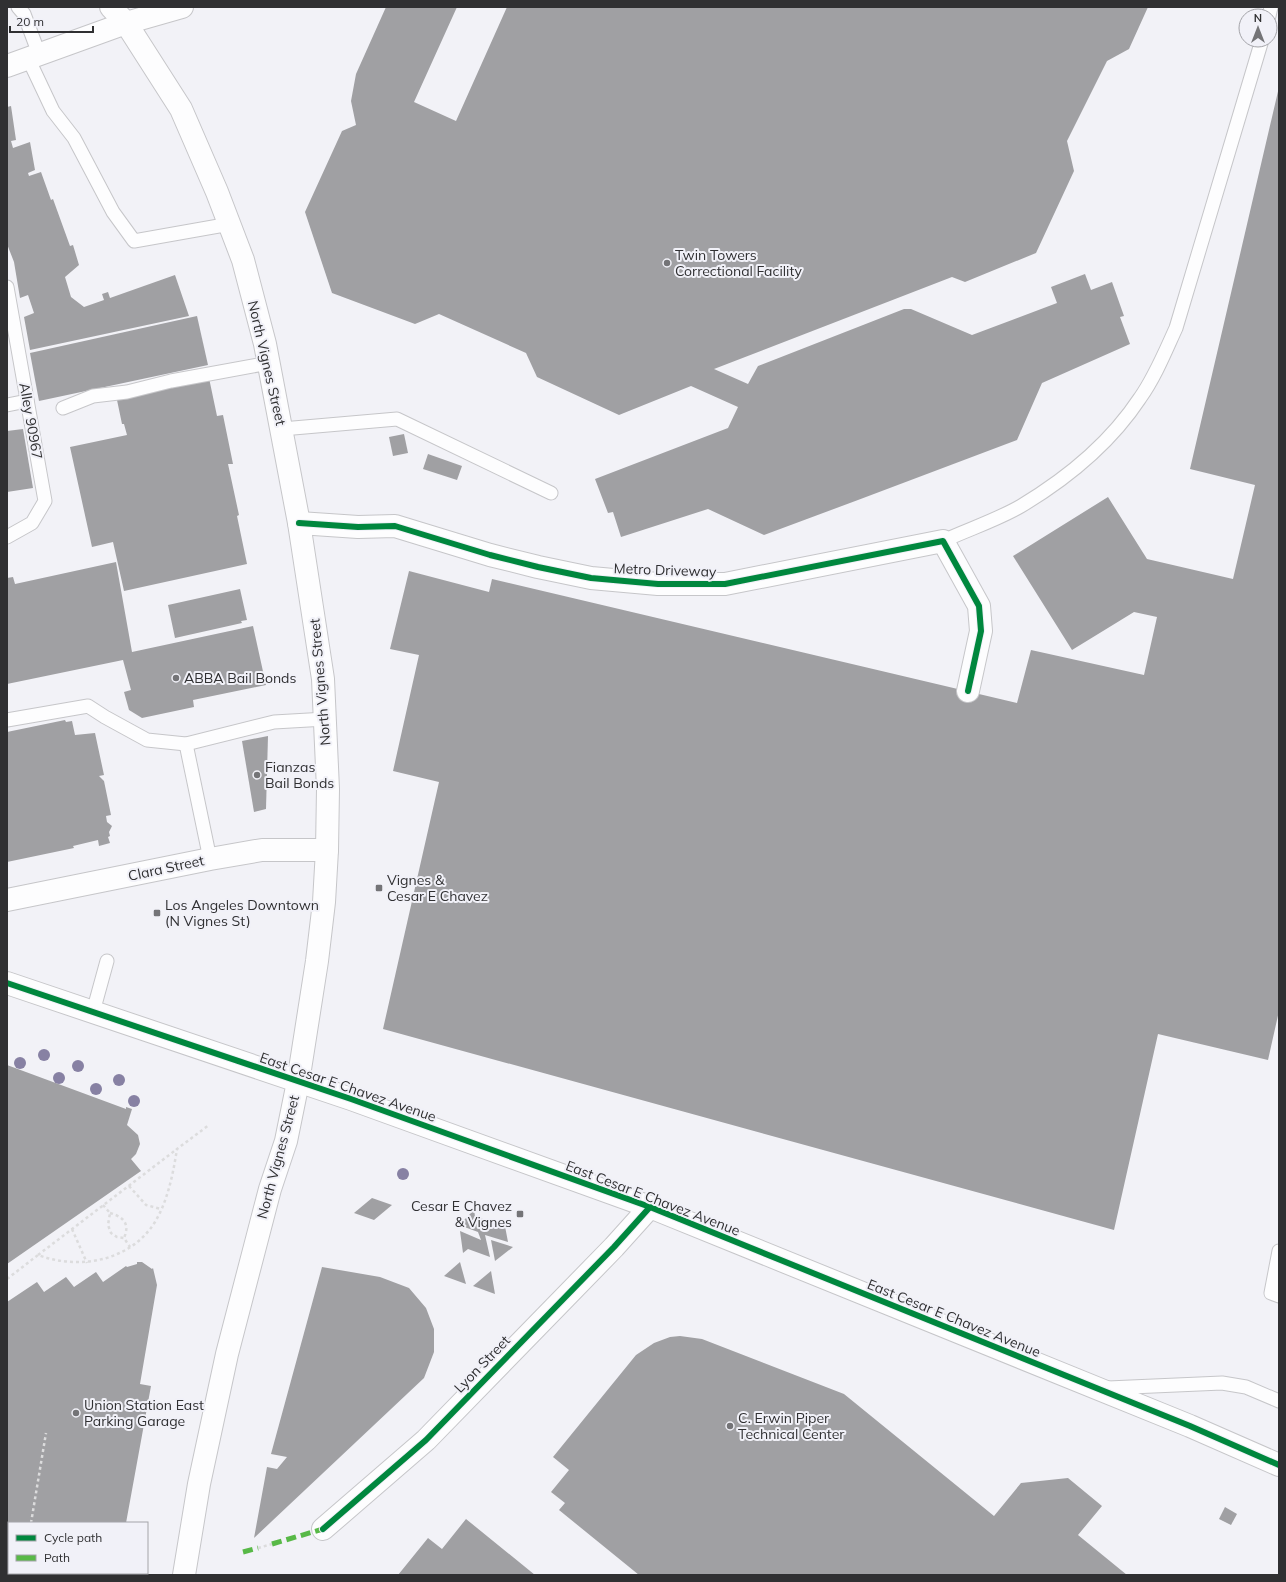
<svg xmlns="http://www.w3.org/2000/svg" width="1286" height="1582" viewBox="0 0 1286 1582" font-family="Mulish,sans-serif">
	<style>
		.building { fill: #a0a0a3 }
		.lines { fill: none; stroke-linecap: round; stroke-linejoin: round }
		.lane-casing { stroke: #c6c6c9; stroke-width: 15 }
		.street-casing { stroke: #c6c6c9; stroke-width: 24 }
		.secondary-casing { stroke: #c6c6c9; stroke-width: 24 }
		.primary-casing { stroke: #c6c6c9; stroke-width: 24 }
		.path { stroke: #dcdcdd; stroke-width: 2.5; stroke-dasharray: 3 3; stroke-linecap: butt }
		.lane { stroke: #fdfdfe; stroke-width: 13 }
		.street { stroke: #fdfdfe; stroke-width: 22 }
		.secondary { stroke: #fdfdfe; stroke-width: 22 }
		.primary { stroke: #fdfdfe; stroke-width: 22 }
		.quiet { stroke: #58b947; stroke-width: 5; stroke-dasharray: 10 5; stroke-linecap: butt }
		.cycleway-casing { stroke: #f1f1f8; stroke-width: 8 }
		.cycleway { stroke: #00873e; stroke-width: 6 }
		.tree { fill: #8781a3 }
		.poi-dot { fill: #747477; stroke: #f1f1f8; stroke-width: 1.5 }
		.labels { text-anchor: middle; stroke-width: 4; stroke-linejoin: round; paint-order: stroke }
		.poi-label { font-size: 14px; fill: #303032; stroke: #f1f1f8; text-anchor: start }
		.street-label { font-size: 14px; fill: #303032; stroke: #f1f1f8 }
	</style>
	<rect width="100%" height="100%" fill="#f2f2f7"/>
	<!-- building -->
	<g class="building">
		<polygon points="386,7 457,7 414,102 456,121 507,7 1148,7 1129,49 1107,61 1067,141 1074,171 1036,253 965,282 952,277 714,369 748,384 758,366 904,309 911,309 972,335 1057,303 1051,287 1085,274 1091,290 1112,282 1124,316 1120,317 1130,344 1042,383 1017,440 858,500 764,535 708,509 621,537 613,512 608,513 595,479 728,428 738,407 691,386 619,415 537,377 526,353 439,314 415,324 332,293 305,212 342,131 356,125 351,101 356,74"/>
		<polygon points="1279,87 1279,1011 1268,1060 1158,1034 1114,1230 383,1029 439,782 393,771 419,655 390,649 409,571 489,592 492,579 1017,703 1031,650 1144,675 1157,617 1134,612 1072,650 1013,556 1108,497 1147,559 1233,579 1255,485 1190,469"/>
		<polygon points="11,106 16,140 11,141 13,148 30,142 35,170 28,173 29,176 41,172 51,200 53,199 70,246 73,245 79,265 65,277 71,297 84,307 104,300 102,294 108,292 110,298 175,275 189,316 30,350 24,317 34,313 28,295 20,298 14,262 7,244 7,107"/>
		<polygon points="197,316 208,365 39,401 30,353"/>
		<polygon points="209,378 217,416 223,415 233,464 228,464 239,515 237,516 247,564 124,591 113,542 92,547 70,447 127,435 124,424 122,424 117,400"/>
		<polygon points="23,429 33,488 7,492 7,431"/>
		<polygon points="404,434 408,453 393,456 389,437"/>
		<polygon points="428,454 462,466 457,480 423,469"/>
		<polygon points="116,562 132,652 253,626 266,685 193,700 194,707 142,718 129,710 124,692 131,690 123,660 7,684 7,578 13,577 15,584"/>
		<polygon points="240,589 247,620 241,621 242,623 175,638 168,605"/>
		<polygon points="65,720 66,722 72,721 75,735 95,733 104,775 99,776 104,781 111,815 106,816 107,822 112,826 109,832 110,836 108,837 110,843 99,846 98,840 73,846 74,848 7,862 7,732"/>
		<polygon points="268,736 266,809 254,812 242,741"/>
		<polygon points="7,1065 126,1109 126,1107 132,1109 127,1125 138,1135 140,1144 136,1154 131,1159 141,1171 7,1264"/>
		<polygon points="372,1198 392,1205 374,1220 354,1213"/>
		<polygon points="474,1210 475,1216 499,1225 504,1221 508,1242 485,1235 490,1257 468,1249 463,1253 460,1231 481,1240 478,1232 459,1225"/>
		<polygon points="491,1240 513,1247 495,1261"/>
		<polygon points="137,1262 142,1262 152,1269 153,1268 157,1285 140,1384 151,1386 126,1523 9,1523 9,1573 118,1573 117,1575 7,1575 7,1302 37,1282 44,1292 66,1277 74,1287 96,1272 103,1282 126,1266 127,1267 137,1264"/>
		<polygon points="460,1262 466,1284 444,1276"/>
		<polygon points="322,1267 380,1277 409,1288 426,1308 434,1329 434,1352 424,1378 254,1538 267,1467 277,1469 287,1457 271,1454"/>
		<polygon points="491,1271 495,1294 473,1286"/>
		<polygon points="680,1336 702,1339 844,1394 994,1516 1021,1483 1068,1478 1102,1506 1078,1535 1127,1575 639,1575 559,1510 565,1503 551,1492 569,1470 553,1457 636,1355 654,1343 670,1337"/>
		<polygon points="1225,1507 1237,1514 1231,1525 1219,1519"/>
		<polygon points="466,1519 535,1575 398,1575 428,1538 442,1549"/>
	</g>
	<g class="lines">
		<defs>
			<g id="lane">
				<polyline points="18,7 24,14 39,54"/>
				<polyline points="1269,16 1271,7"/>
				<polyline points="28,58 53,111 74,138 113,212 134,241 230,224"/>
				<polyline points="7,287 45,501 32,523 7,537"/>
				<polyline points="7,405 27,401"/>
				<polyline points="63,408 93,396 127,392 171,381 269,363"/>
				<polyline points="282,429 397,419 551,493"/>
				<path d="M943 541C969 529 997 520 1021 506 1066 479 1111 442 1140 398 1155 377 1165 352 1176 328L1262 40"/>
				<polyline points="7,720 88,706 105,717 147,740 186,744 274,722 326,719"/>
				<polyline points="186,744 210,859"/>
				<polyline points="93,1012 107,961"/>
				<polyline points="1279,1251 1271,1293 1279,1296"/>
				<polyline points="1108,1388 1222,1383 1246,1387 1279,1401"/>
			</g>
			<g id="street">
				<polyline points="7,66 126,23 182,7"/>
				<polyline points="299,523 358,527 395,526 490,555 538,567 591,578 658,584 725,584 943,541 979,606 981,631 968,691"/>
				<polyline points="7,900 210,859 262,850 327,850"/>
				<polyline points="323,1529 426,1440 614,1247 650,1207"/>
			</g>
			<polyline id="secondary" points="111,7 126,23 181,109 217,192 243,260 265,344 299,523 323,679 328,789 327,850 324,902 317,961 298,1082"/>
			<g id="primary">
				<polyline points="7,983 351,1099 650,1207 1190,1426 1279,1465"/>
				<polyline points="184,1575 199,1484 227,1354 270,1189 286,1141 298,1082"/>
			</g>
		</defs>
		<!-- lane casing -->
		<use href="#lane" class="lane-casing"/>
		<!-- street casing -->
		<use href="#street" class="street-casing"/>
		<!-- secondary casing -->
		<use href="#secondary" class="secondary-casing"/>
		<!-- primary casing -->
		<use href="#primary" class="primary-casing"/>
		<!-- path -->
		<g class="path">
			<polyline points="129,1186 146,1205 161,1209"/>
			<polyline points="103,1205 110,1213 108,1225 111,1233 117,1237 124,1238 130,1247"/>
			<path d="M110 1213C124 1217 130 1224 124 1238"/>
			<polyline points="72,1229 87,1263"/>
			<polyline points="38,1255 177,1149"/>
			<path d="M7 1279 38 1255C78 1270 130 1262 155 1222 168 1200 173 1174 177 1149L209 1125"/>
			<polyline points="31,1523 46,1433"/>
			<polyline points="7,1548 9,1548"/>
			<polyline points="258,1548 272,1544"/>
			<polyline points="7,1563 9,1563"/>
		</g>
		<!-- lane -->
		<use href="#lane" class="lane"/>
		<!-- street -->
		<use href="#street" class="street"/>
		<!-- secondary -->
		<use href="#secondary" class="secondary"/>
		<!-- primary -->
		<use href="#primary" class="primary"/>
		<!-- quiet -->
		<g class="quiet">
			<polyline points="272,1544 323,1529"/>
			<polyline points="243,1552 258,1548"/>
		</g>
		<defs>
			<g id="cycleway">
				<polyline points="299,523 358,527 395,526 490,555 538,567 591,578 658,584 725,584 943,541 979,606 981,631 968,691"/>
				<polyline points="7,983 351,1099 650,1207 1190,1426 1279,1465"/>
				<polyline points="323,1529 426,1440 614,1247 650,1207"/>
			</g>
		</defs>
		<!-- cycleway casing -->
		<use href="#cycleway" class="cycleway-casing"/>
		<!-- cycleway -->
		<use href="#cycleway" class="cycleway"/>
	</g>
	<!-- trees -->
	<g class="tree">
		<circle cx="44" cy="1055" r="6"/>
		<circle cx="20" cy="1063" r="6"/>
		<circle cx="78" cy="1066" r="6"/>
		<circle cx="59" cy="1078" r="6"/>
		<circle cx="119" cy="1080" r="6"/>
		<circle cx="96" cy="1089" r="6"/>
		<circle cx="134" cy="1101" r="6"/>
		<circle cx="403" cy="1174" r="6"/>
	</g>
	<!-- markers -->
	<g class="poi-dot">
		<circle cx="667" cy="263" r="4"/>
		<circle cx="176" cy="678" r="4"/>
		<circle cx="257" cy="775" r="4"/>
		<rect x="375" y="884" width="8" height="8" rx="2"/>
		<rect x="153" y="909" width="8" height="8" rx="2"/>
		<rect x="516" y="1210" width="8" height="8" rx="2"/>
		<circle cx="76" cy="1413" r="4"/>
		<circle cx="730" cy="1426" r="4"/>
	</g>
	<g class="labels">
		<!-- poi labels -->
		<g class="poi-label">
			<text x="675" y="260">Twin Towers<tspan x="675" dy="16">Correctional Facility</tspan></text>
			<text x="184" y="683">ABBA Bail Bonds</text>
			<text x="265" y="772">Fianzas<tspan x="265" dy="16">Bail Bonds</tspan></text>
			<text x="387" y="885">Vignes &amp;<tspan x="387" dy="16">Cesar E Chavez</tspan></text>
			<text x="165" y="910">Los Angeles Downtown<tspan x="165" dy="16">(N Vignes St)</tspan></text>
			<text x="512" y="1211" text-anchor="end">Cesar E Chavez<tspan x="512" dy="16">&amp; Vignes</tspan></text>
			<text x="84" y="1410">Union Station East<tspan x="84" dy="16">Parking Garage</tspan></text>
			<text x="738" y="1423">C. Erwin Piper<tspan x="738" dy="16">Technical Center</tspan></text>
		</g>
		<!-- street labels -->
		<g class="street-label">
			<text transform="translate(267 363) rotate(77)" y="5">North Vignes Street</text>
			<text transform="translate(31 421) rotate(80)" y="5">Alley 90967</text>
			<text transform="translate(665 570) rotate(2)" y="5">Metro Driveway</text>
			<text transform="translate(320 682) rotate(-95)" y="5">North Vignes Street</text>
			<text transform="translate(166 868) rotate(-12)" y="5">Clara Street</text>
			<text transform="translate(348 1087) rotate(19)" y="5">East Cesar E Chavez Avenue</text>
			<text transform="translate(278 1157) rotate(-75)" y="5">North Vignes Street</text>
			<text transform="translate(653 1198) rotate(21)" y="5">East Cesar E Chavez Avenue</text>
			<text transform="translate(954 1318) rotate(22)" y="5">East Cesar E Chavez Avenue</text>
			<text transform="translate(482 1364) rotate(-46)" y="5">Lyon Street</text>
		</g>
	</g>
	<!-- border -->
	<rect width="1286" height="1582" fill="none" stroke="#303032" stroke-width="16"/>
	<!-- legend -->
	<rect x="8" y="1522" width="140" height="52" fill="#f1f1f8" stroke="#a4a4a9"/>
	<rect x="16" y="1535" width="20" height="6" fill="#00873e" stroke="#a4a4a9"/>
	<text x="44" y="1542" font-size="12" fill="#303032">Cycle path</text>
	<rect x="16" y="1555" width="20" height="6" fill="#58b947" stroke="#a4a4a9"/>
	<text x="44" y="1562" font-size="12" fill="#303032">Path</text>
	<!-- north arrow -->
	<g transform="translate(1258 28)"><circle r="19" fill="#f1f1f8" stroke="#a4a4a9"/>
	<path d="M0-3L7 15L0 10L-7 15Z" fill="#747477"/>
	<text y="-6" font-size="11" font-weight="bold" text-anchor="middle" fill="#303032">N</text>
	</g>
	<!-- scale -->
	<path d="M10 26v6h83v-6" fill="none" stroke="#303032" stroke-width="2"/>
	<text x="16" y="26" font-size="12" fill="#303032" stroke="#f1f1f8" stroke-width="3" paint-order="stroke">20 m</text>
</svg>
